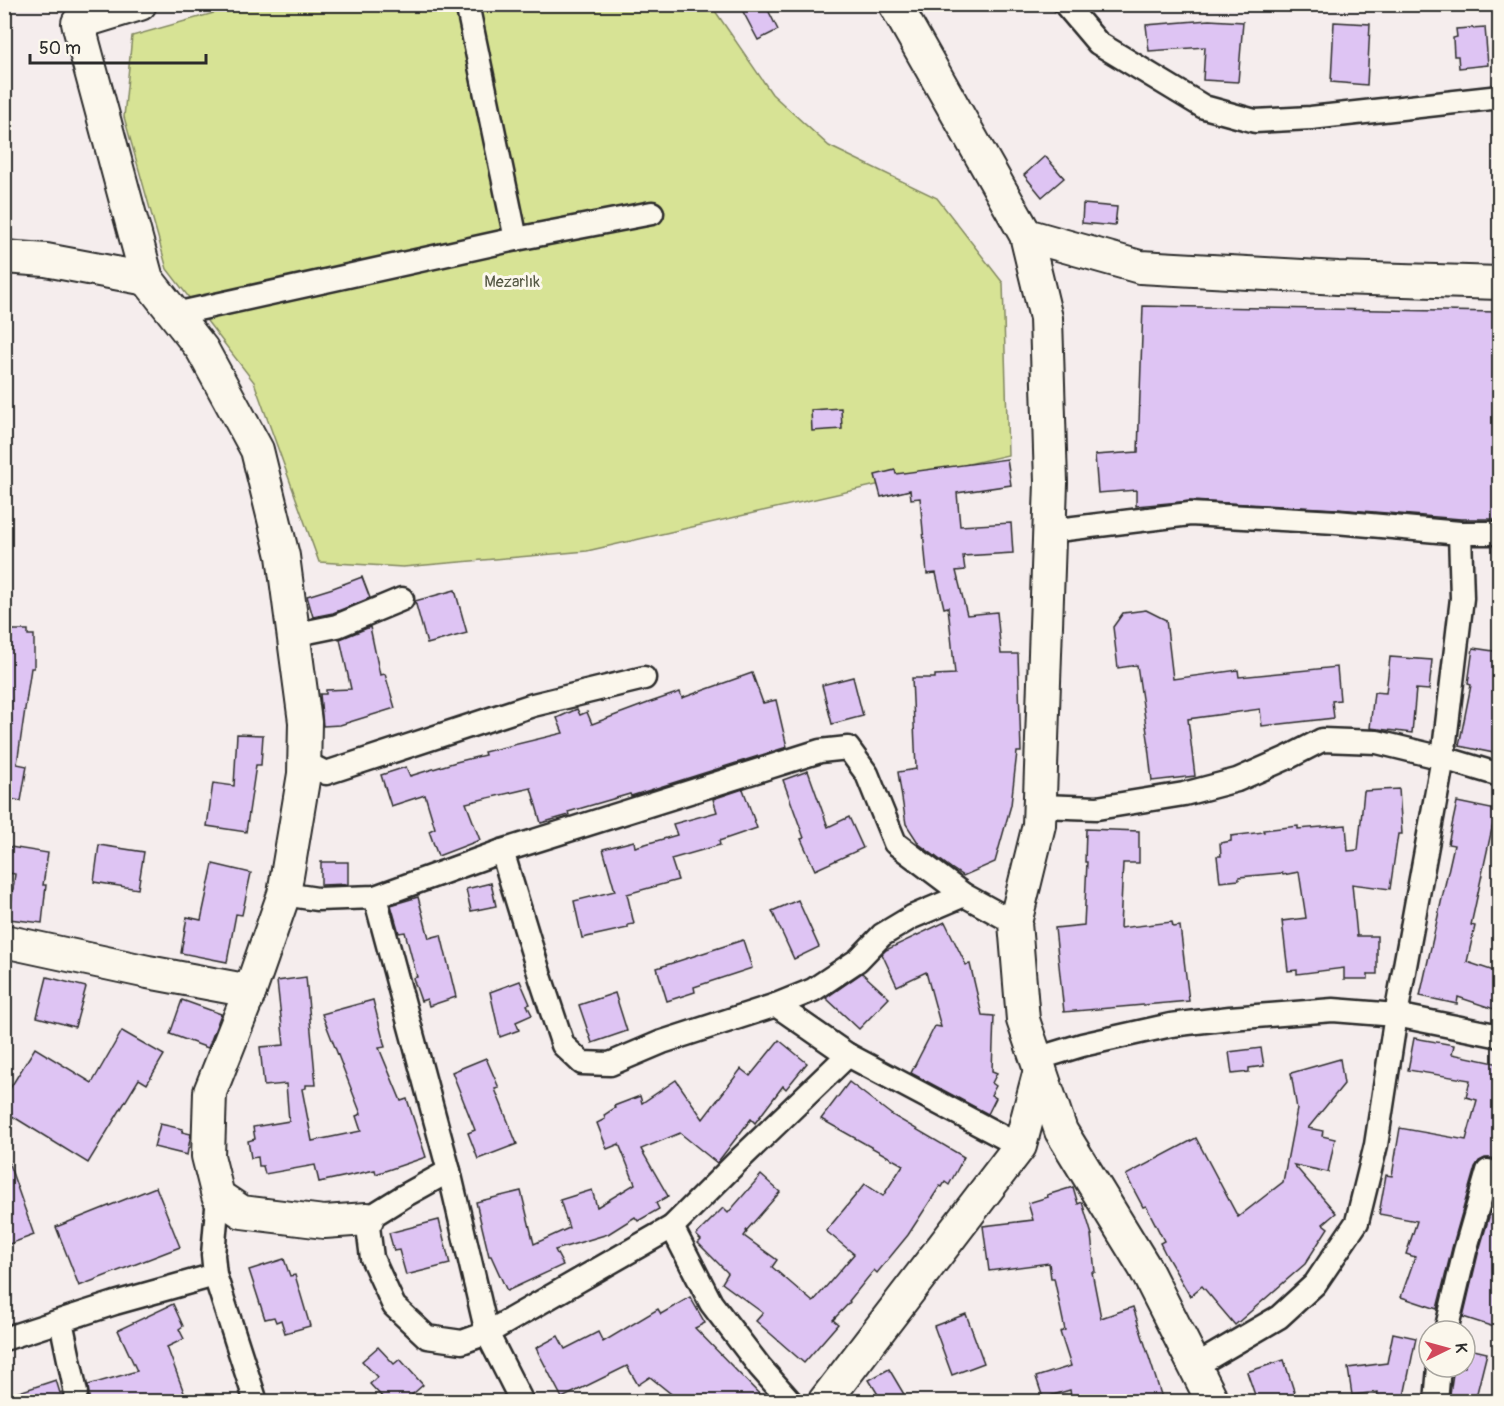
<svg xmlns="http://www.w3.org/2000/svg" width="1504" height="1406" viewBox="0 0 1504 1406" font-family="Pangolin,sans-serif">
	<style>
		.green { fill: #d7e395; stroke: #818760; stroke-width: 1.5 }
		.building { fill: #dec4f3; stroke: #2b2b2b; stroke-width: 1.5 }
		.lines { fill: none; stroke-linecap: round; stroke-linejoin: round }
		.street-casing { stroke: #2b2b2b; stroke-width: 27 }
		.secondary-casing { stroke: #2b2b2b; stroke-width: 36 }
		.street { stroke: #fbf7ec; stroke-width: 22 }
		.secondary { stroke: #fbf7ec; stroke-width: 32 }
		.labels { text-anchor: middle; stroke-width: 6; stroke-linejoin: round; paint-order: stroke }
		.park-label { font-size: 16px; fill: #565946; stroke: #fbf7ec }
	</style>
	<rect width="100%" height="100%" fill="#f5eded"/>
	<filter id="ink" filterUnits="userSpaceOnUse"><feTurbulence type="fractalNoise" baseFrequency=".0167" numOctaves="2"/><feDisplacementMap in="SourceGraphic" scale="12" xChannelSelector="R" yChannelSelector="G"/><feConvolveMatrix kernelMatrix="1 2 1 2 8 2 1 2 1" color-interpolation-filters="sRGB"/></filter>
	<g filter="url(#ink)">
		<!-- green -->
		<polygon class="green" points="242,5 711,5 772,94 829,146 937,198 1003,283 1008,455 587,551 403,567 319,562 254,382 167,269 124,117 132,36"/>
		<!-- building -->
		<g class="building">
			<polygon points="739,4 765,4 778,30 758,40"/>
			<polygon points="1209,20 1243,22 1238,82 1203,80 1205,47 1149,51 1146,25"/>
			<polygon points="1334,22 1370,24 1367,85 1331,82"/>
			<polygon points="1485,27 1488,65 1459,68 1458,56 1454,56 1453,38 1457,37 1456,29"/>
			<polygon points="1045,156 1064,178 1042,197 1024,175"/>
			<polygon points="1083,204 1117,207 1115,226 1082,223"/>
			<polygon points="1143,306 1500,312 1500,519 1461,519 1337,509 1191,501 1136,506 1136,490 1098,493 1095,455 1138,452"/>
			<polygon points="841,408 842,429 812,431 811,410"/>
			<polygon points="1007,459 1011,485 957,493 960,526 1011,523 1013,553 963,556 965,570 956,571 967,615 997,612 1001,654 1018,654 1021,752 1017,752 1011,805 995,862 963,876 951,868 919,844 906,824 898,772 916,769 912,678 935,678 935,675 955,674 948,607 944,608 936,573 927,574 920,498 911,499 910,490 881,497 875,475 895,470 896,474"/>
			<polygon points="362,577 370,598 333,613 313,617 307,596 333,588"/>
			<polygon points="455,590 467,633 427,644 415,601"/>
			<polygon points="1146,610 1166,620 1173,679 1238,670 1239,677 1337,667 1340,700 1332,701 1334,718 1262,726 1260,709 1188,719 1195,776 1152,781 1148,746 1149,746 1137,665 1118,668 1113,627 1123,613"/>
			<polygon points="370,627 380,675 385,674 395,708 340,725 323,726 320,694 326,694 326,690 351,689 340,639"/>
			<polygon points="4,630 28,630 28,635 34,635 34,668 31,668 17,764 27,766 21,801 4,798"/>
			<polygon points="1473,648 1500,652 1500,726 1494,753 1459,746 1471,685 1468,684"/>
			<polygon points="1390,657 1432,660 1429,690 1416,689 1412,733 1370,728 1374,692 1386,693"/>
			<polygon points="752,673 763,703 776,700 787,747 631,796 630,794 568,812 569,815 541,823 531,788 466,803 480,840 438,856 429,831 435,828 425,795 391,806 381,775 406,767 410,776 456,762 485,755 484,752 563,733 557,718 577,709 580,715 587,712 592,724 648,703 680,692 682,698"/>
			<polygon points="853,677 863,716 832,724 822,685"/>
			<polygon points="237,734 263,735 261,765 256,765 246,832 207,826 213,783 234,786"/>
			<polygon points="808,771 828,827 849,817 863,848 815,870 801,839 804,838 783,780"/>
			<polygon points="743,789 757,828 719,841 720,845 671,859 678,880 627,894 634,924 628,925 628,928 582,938 574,901 615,891 603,849 634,841 635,847 677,835 673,824 717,812 713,799"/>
			<polygon points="1399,789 1402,834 1398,834 1390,889 1352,884 1357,936 1377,936 1377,974 1368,974 1368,979 1344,979 1344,968 1297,974 1297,970 1288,971 1282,921 1306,918 1299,872 1283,875 1282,873 1239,877 1239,880 1220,882 1217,856 1221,856 1220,843 1231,841 1231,836 1264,832 1263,830 1298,826 1298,829 1346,825 1348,851 1358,850 1364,791"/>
			<polygon points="1457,802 1496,810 1471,925 1475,926 1467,962 1500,973 1500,1011 1458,997 1457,1004 1420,996 1454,845 1448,844"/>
			<polygon points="1086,829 1139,831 1139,863 1123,863 1120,928 1172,922 1173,927 1180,926 1189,1001 1064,1012 1055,928 1084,925 1087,862 1085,862"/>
			<polygon points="99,845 144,852 138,889 94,882"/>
			<polygon points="4,846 48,853 43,885 46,885 42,923 9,919 15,874 4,872"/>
			<polygon points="321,862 348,862 348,884 321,885"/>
			<polygon points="213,864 251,873 242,915 236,914 227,962 181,953 187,917 201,920"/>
			<polygon points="491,883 496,906 471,911 466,889"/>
			<polygon points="418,897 429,938 441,935 456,997 429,1006 427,999 421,1001 413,978 417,977 405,932 399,933 391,905"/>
			<polygon points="798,900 819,947 794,959 772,911"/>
			<polygon points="945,922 966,965 970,964 982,1015 994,1016 992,1071 997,1073 992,1083 996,1086 991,1095 996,1098 988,1114 911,1073 935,1026 941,1027 926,972 897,986 882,954 886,950"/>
			<polygon points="743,940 752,968 694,987 695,992 667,1001 657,968"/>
			<polygon points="862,973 889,998 859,1029 826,998"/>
			<polygon points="47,977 86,987 75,1027 37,1017"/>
			<polygon points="306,977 316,1085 306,1085 306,1088 302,1089 312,1141 361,1131 356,1116 361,1114 322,1014 373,1000 385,1047 379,1048 401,1101 407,1099 426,1157 376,1174 375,1170 319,1182 315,1165 265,1174 263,1166 259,1166 258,1157 251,1158 248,1141 255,1139 253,1127 289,1121 286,1084 264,1086 260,1047 284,1045 277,981"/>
			<polygon points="520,981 530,1004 527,1005 532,1015 516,1022 519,1030 500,1037 490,992"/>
			<polygon points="615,993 627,1031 592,1043 579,1005"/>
			<polygon points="182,1000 221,1014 208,1048 170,1034"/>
			<polygon points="122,1031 164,1055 147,1084 139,1079 88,1163 4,1111 4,1098 35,1048 92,1083"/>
			<polygon points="1414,1038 1454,1045 1452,1054 1500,1064 1500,1165 1497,1161 1492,1158 1485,1158 1479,1161 1475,1167 1452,1248 1437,1309 1401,1297 1415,1257 1406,1254 1417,1221 1379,1214 1386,1175 1392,1176 1400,1128 1466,1140 1477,1100 1466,1097 1470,1080 1408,1070"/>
			<polygon points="779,1040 807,1063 786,1089 783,1086 755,1123 751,1119 717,1163 680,1133 641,1149 668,1196 656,1203 659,1209 638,1221 635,1217 608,1234 555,1250 563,1265 507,1291 491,1256 489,1256 476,1202 521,1191 534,1244 569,1228 560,1200 592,1190 597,1207 635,1184 619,1144 607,1149 597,1123 605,1119 604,1115 615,1108 614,1106 640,1096 642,1103 676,1080 703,1119 741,1069 750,1076"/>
			<polygon points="1261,1048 1264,1066 1249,1068 1249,1072 1232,1074 1229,1052"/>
			<polygon points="486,1058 499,1088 495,1089 517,1144 478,1159 468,1133 475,1130 452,1072"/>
			<polygon points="1340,1059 1344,1084 1308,1128 1323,1131 1322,1136 1335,1139 1328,1172 1294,1165 1336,1213 1323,1224 1328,1228 1305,1264 1235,1325 1202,1286 1190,1296 1166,1255 1160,1243 1164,1241 1146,1206 1143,1207 1126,1175 1196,1138 1238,1217 1283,1182 1297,1109 1291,1073"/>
			<polygon points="849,1082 892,1115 964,1157 949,1185 945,1182 942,1187 940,1186 908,1235 877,1273 874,1270 849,1301 850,1302 833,1320 838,1324 804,1363 756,1321 763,1313 722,1283 728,1273 698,1243 701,1240 696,1235 723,1208 728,1213 761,1175 780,1192 746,1231 747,1232 744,1236 777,1260 772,1267 813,1302 854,1254 826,1231 865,1184 883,1196 903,1165 821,1119"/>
			<polygon points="160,1124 183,1129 182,1132 191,1134 187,1155 154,1147"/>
			<polygon points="7,1158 34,1235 4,1246 4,1159"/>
			<polygon points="1500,1180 1500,1329 1463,1317 1478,1254"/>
			<polygon points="156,1187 180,1247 79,1286 56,1227"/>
			<polygon points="1073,1187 1078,1204 1082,1202 1092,1235 1091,1235 1095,1272 1092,1272 1101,1318 1133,1307 1163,1401 1072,1401 1070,1390 1043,1398 1036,1377 1071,1366 1060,1332 1065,1330 1054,1278 1051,1278 1049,1263 989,1271 983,1226 1033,1220 1028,1203 1048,1197 1047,1195"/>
			<polygon points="439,1220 450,1264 406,1275 399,1250 394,1251 389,1233"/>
			<polygon points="284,1259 290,1276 295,1275 310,1326 285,1333 281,1320 276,1322 274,1317 265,1319 249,1270"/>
			<polygon points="690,1297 705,1323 695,1328 766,1401 680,1401 650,1377 638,1385 627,1366 562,1398 536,1348 558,1336 565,1349 598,1332 603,1342 658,1309 661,1314"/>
			<polygon points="173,1304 183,1326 179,1329 184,1339 167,1347 186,1398 176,1401 86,1401 89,1397 88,1385 137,1371 118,1330"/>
			<polygon points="966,1314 984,1363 952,1375 934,1326"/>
			<polygon points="1393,1333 1416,1338 1403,1401 1377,1401 1378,1392 1352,1395 1348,1368 1387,1363"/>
			<polygon points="378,1347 394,1364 400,1359 423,1385 405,1401 386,1401 370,1384 377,1377 362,1361"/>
			<polygon points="1465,1348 1487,1353 1475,1401 1465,1401 1465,1398 1450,1394 1454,1367 1465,1367"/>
			<polygon points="1284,1360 1295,1394 1273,1401 1257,1401 1247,1372"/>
			<polygon points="889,1369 908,1401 882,1401 869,1380"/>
			<polygon points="56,1380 60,1393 62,1392 66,1401 4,1401 4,1397"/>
		</g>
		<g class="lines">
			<defs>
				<g id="street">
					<polyline points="467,4 516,239"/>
					<polyline points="1065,4 1098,43 1204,107 1255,121 1311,118 1500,97"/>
					<polyline points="175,314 516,239 652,213"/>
					<polyline points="1049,531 1190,514 1336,522 1460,533 1500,533"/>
					<polyline points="293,635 337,626 402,599"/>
					<polyline points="304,762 326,773 533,705 644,678"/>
					<polyline points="1040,806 1097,808 1184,794 1237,780 1289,757 1322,740 1377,742 1443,758 1500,775"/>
					<polyline points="502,851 540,976 563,1045 582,1063 610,1064 662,1042 776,1005 848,1055 1020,1146"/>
					<polyline points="284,894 317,899 375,897 502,851 820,751 848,748 867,774 895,843 964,895 1015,923"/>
					<polyline points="375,897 449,1171 487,1333 522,1402"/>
					<polyline points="776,1005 813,990 858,960 882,935 912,917 964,895"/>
					<polyline points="1036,1059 1082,1045 1171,1025 1230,1018 1333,1010 1396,1015 1500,1036"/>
					<polyline points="449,1171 404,1196 367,1219 372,1258 394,1306 427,1337 462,1342 487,1333 672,1227 738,1161 848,1055"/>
					<polyline points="218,1196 213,1255 215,1275 256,1402"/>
					<polyline points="672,1227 711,1303 760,1367 791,1402"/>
					<polyline points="61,1321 76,1393"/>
					<polyline points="1446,1331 1465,1251 1488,1171"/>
					<polyline points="4,1339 115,1303 215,1275"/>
					<polyline points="1195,1366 1279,1317 1315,1284 1357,1222 1376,1145 1396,1015 1443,758 1462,598 1460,533"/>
					<polyline points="1436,1402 1439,1367"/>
				</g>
				<g id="secondary">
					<polyline points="140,4 78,23 147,279 202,349 257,450 283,556 305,722 304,774 284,894 250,991 210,1092 208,1156 218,1196 242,1212 324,1222 367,1219"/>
					<polyline points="895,4 1026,235 1046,318 1051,483 1039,825 1015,923 1023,1020 1061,1131 1145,1268 1213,1402"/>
					<polyline points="1026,235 1140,267 1338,278 1500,283"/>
					<polyline points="4,257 46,260 147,279"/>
					<polyline points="4,941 148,972 250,991"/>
					<polyline points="824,1402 1020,1146 1040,1070"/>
				</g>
			</defs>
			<!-- street casing -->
			<use href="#street" class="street-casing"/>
			<!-- secondary casing -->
			<use href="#secondary" class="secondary-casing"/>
			<!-- street -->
			<use href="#street" class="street"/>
			<!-- secondary -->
			<use href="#secondary" class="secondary"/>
		</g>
	</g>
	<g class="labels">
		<!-- park labels -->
		<g class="park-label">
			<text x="512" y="287">Mezarlık</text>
		</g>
	</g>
	<!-- margin -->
	<rect width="1504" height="1406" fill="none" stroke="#fbf7ec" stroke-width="24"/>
	<rect x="12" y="12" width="1480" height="1382" fill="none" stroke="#2b2b2b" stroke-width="2" filter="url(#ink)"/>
	<!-- north arrow -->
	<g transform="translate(1447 1349) rotate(85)"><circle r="28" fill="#fbf7ec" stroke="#a8a59f" stroke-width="1.5"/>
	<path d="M0-4.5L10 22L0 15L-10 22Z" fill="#d1495b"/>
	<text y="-9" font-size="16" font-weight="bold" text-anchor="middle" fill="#2b2b2b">K</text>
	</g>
	<!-- scale -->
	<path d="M30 54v9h176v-9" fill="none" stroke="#2b2b2b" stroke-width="3"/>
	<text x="39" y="54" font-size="18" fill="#2b2b2b" stroke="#fbf7ec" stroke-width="4.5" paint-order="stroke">50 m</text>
</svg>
